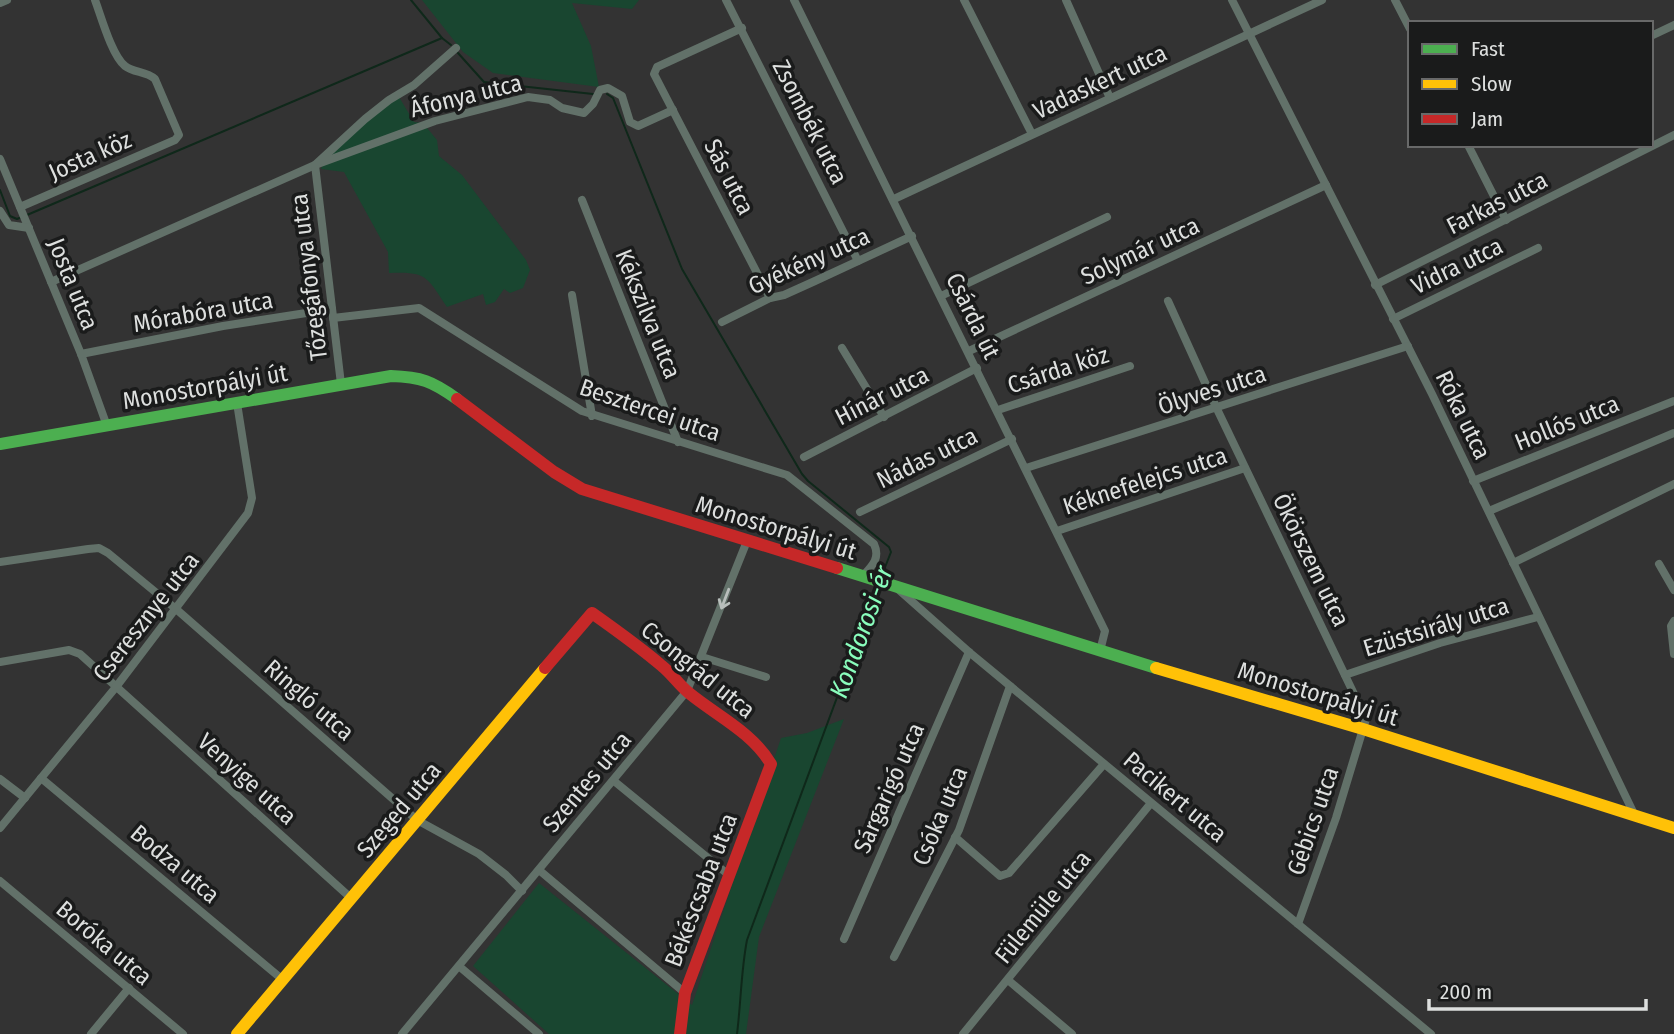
<svg xmlns="http://www.w3.org/2000/svg" width="1674" height="1034" viewBox="0 0 1674 1034" font-family="'Fira Sans Condensed',sans-serif">
	<style>
		.green { fill: #194630 }
		.lines { fill: none; stroke-linecap: round; stroke-linejoin: round }
		.stream { stroke: #0f281a; stroke-width: 2 }
		.street { stroke: #627169; stroke-width: 8 }
		.fast { stroke: #4caf50; stroke-width: 12 }
		.slow { stroke: #ffc107; stroke-width: 12 }
		.jam { stroke: #c62828; stroke-width: 12 }
		.oneway { stroke: #b8bebb }
		.labels { text-anchor: middle; stroke-width: 7; stroke-linejoin: round; paint-order: stroke }
		.street-label { font-size: 24px; fill: #dddfde; stroke: #1a1b1b }
		.water-label { font-size: 26px; font-style: italic; fill: #89fdbc; stroke: #1a1b1b }
	</style>
	<rect width="100%" height="100%" fill="#333"/>
	<!-- green -->
	<g class="green">
		<polygon points="422,0 639,0 632,9 572,3 591,46 599,87 493,73 463,52"/>
		<path d="M399 97 414 122 423 123 437 140 439 156 462 175 526 260 530 270 523 288 510 293 504 289 495 302 486 305 483 294 447 307C427 277 427 271 389 273L388 252 344 172 321 169C332 140 375 116 399 97Z"/>
		<polygon points="844,719 759,937 746,1034 549,1034 473,966 539,883 692,1005 781,738 807,733"/>
	</g>
	<g class="lines">
		<!-- stream -->
		<g class="stream">
			<polyline points="411,0 442,38 451,45"/>
			<polyline points="458,53 484,82 593,94"/>
			<polyline points="607,94 613,98 682,269 802,474 808,481 889,547 891,552 882,575"/>
			<polyline points="0,190 10,216 17,219 22,217"/>
			<polyline points="27,215 442,38"/>
			<path d="M737 1034C741 1002 741 971 747 940L878 587"/>
		</g>
		<!-- street -->
		<g class="street">
			<polyline points="726,0 858,261"/>
			<polyline points="794,0 1105,631 1100,651"/>
			<polyline points="964,0 1032,134"/>
			<polyline points="1066,0 1110,98"/>
			<polyline points="1232,0 1432,394 1635,816"/>
			<polyline points="1395,0 1410,29"/>
			<polyline points="0,3 7,0"/>
			<polyline points="742,28 657,67 654,74 770,298"/>
			<polyline points="1651,36 1674,25"/>
			<polyline points="1468,145 1506,220"/>
			<polyline points="0,159 81,354 107,426"/>
			<polyline points="894,199 1322,0"/>
			<polyline points="582,200 678,442"/>
			<path d="M20 207 175 140 179 135 155 79C146 71 134 73 125 66 112 56 101 16 95 0"/>
			<polyline points="0,211 9,225 29,228"/>
			<polyline points="51,282 315,165 435,121 528,97 550,100 562,108 584,113 593,104 600,90 608,88 622,96 630,122 638,126 673,110"/>
			<polyline points="1375,285 1674,135"/>
			<polyline points="572,295 592,416"/>
			<polyline points="941,296 1107,217"/>
			<polyline points="1168,301 1217,409 1366,719 1336,818 1298,924"/>
			<path d="M333 318 419 308 582 411 787 475 874 544C881 559 871 567 862 577"/>
			<polyline points="1393,319 1538,248"/>
			<polyline points="722,322 770,298 784,295 815,281 912,236"/>
			<polyline points="842,348 884,417"/>
			<polyline points="969,351 1326,185"/>
			<polyline points="81,354 223,326 332,309"/>
			<polyline points="341,384 315,165 365,119 389,100 414,85 456,48"/>
			<polyline points="998,410 1130,366"/>
			<polyline points="804,457 977,368"/>
			<polyline points="1026,468 1408,346"/>
			<polyline points="1473,481 1674,401"/>
			<polyline points="1489,511 1674,433"/>
			<polyline points="860,512 1012,439"/>
			<polyline points="1057,531 1245,468"/>
			<polyline points="0,562 88,549 99,548 108,553 176,609 417,820 479,854 506,875 522,891"/>
			<polyline points="1513,563 1674,484"/>
			<polyline points="1659,564 1674,590"/>
			<polyline points="899,590 969,652 1431,1034"/>
			<polyline points="1674,621 1671,626 1674,654"/>
			<polyline points="702,657 766,677"/>
			<polyline points="0,662 69,650 80,654 352,899"/>
			<polyline points="1345,675 1440,643 1538,617"/>
			<polyline points="41,778 283,980"/>
			<polyline points="0,779 25,798"/>
			<polyline points="614,781 730,876"/>
			<polyline points="0,828 116,687 248,513 252,498 237,403"/>
			<polyline points="955,837 1000,876 1009,873 1104,764"/>
			<polyline points="539,870 685,993"/>
			<polyline points="0,881 183,1034"/>
			<polyline points="844,939 969,652"/>
			<polyline points="894,957 959,830 1010,686"/>
			<polyline points="460,967 539,1034"/>
			<polyline points="1008,980 1072,1034"/>
			<polyline points="91,1034 129,988"/>
			<polyline points="402,1034 687,691 747,541"/>
			<polyline points="963,1034 1151,803"/>
		</g>
		<!-- fast -->
		<g class="fast">
			<path d="M0 444 391 376C421 377 432 381 457 399"/>
			<polyline points="837,568 1156,668"/>
		</g>
		<!-- slow -->
		<g class="slow">
			<polyline points="1156,668 1363,729 1674,828"/>
			<polyline points="237,1034 545,668"/>
		</g>
		<!-- jam -->
		<g class="jam">
			<polyline points="457,399 554,472 582,489 837,568"/>
			<path d="M545 668 592 613C616 630 640 647 662 666 672 674 679 685 689 693 717 716 752 732 771 764L685 993 680 1034"/>
		</g>
	</g>
	<!-- one-way arrows -->
	<defs><path id="oneway-shaft" d="M-6 0H5M1.5-3L5.5 0L1.5 3" fill="none" stroke-width="1.6" stroke-linecap="round" stroke-linejoin="round" transform="scale(1.75)"/></defs>
	<use class="oneway" href="#oneway-shaft" transform="translate(725 599) rotate(111)"/>
	<g class="labels">
		<!-- street labels -->
		<g class="street-label">
			<text transform="translate(1100 82) rotate(-25)" y="8">Vadaskert utca</text>
			<text transform="translate(466 96) rotate(-14)" y="8">Áfonya utca</text>
			<text transform="translate(810 122) rotate(63)" y="8">Zsombék utca</text>
			<text transform="translate(90 156) rotate(-24)" y="8">Josta köz</text>
			<text transform="translate(729 177) rotate(63)" y="8">Sás utca</text>
			<text transform="translate(1497 203) rotate(-27)" y="8">Farkas utca</text>
			<text transform="translate(1140 251) rotate(-25)" y="8">Solymár utca</text>
			<text transform="translate(809 261) rotate(-24)" y="8">Gyékény utca</text>
			<text transform="translate(1457 266) rotate(-26)" y="8">Vidra utca</text>
			<text transform="translate(309 277) rotate(-97)" y="8">Tőzegáfonya utca</text>
			<text transform="translate(73 284) rotate(68)" y="8">Josta utca</text>
			<text transform="translate(203 312) rotate(-10)" y="8">Mórabóra utca</text>
			<text transform="translate(648 314) rotate(68)" y="8">Kékszilva utca</text>
			<text transform="translate(973 316) rotate(64)" y="8">Csárda út</text>
			<text transform="translate(1058 370) rotate(-18)" y="8">Csárda köz</text>
			<text transform="translate(205 387) rotate(-10)" y="8">Monostorpályi út</text>
			<text transform="translate(1212 390) rotate(-18)" y="8">Ölyves utca</text>
			<text transform="translate(882 396) rotate(-27)" y="8">Hínár utca</text>
			<text transform="translate(650 410) rotate(19)" y="8">Besztercei utca</text>
			<text transform="translate(1463 415) rotate(64)" y="8">Róka utca</text>
			<text transform="translate(1567 423) rotate(-22)" y="8">Hollós utca</text>
			<text transform="translate(927 458) rotate(-26)" y="8">Nádas utca</text>
			<text transform="translate(1145 481) rotate(-18)" y="8">Kéknefelejcs utca</text>
			<text transform="translate(776 528) rotate(17)" y="8">Monostorpályi út</text>
			<text transform="translate(1311 560) rotate(64)" y="8">Ökörszem utca</text>
			<text transform="translate(146 617) rotate(-52)" y="8">Cseresznye utca</text>
			<text transform="translate(1436 627) rotate(-17)" y="8">Ezüstsirály utca</text>
			<text transform="translate(698 670) rotate(39)" y="8">Csongrád utca</text>
			<text transform="translate(1318 694) rotate(17)" y="8">Monostorpályi út</text>
			<text transform="translate(309 700) rotate(41)" y="8">Ringló utca</text>
			<text transform="translate(247 779) rotate(42)" y="8">Venyige utca</text>
			<text transform="translate(587 782) rotate(-50)" y="8">Szentes utca</text>
			<text transform="translate(889 788) rotate(-66)" y="8">Sárgarigó utca</text>
			<text transform="translate(1175 797) rotate(40)" y="8">Pacikert utca</text>
			<text transform="translate(399 810) rotate(-50)" y="8">Szeged utca</text>
			<text transform="translate(940 816) rotate(-67)" y="8">Csóka utca</text>
			<text transform="translate(1313 821) rotate(-71)" y="8">Gébics utca</text>
			<text transform="translate(175 864) rotate(40)" y="8">Bodza utca</text>
			<text transform="translate(701 890) rotate(-69)" y="8">Békéscsaba utca</text>
			<text transform="translate(1043 907) rotate(-51)" y="8">Fülemüle utca</text>
			<text transform="translate(104 943) rotate(40)" y="8">Boróka utca</text>
		</g>
		<!-- water labels -->
		<g class="water-label">
			<text transform="translate(861 632) rotate(-70)" y="9">Kondorosi-ér</text>
		</g>
	</g>
	<!-- legend -->
	<rect x="1408" y="21" width="245" height="126" fill="#1a1b1b" stroke="#686969" stroke-width="2"/>
	<rect x="1422" y="44" width="35" height="10" fill="#4caf50" stroke="#686969" stroke-width="2"/>
	<text x="1471" y="56" font-size="21" fill="#dddfde">Fast</text>
	<rect x="1422" y="79" width="35" height="10" fill="#ffc107" stroke="#686969" stroke-width="2"/>
	<text x="1471" y="91" font-size="21" fill="#dddfde">Slow</text>
	<rect x="1422" y="114" width="35" height="10" fill="#c62828" stroke="#686969" stroke-width="2"/>
	<text x="1471" y="126" font-size="21" fill="#dddfde">Jam</text>
	<!-- scale -->
	<path d="M1429 999v10h217v-10" fill="none" stroke="#dddfde" stroke-width="3.5"/>
	<text x="1440" y="999" font-size="21" fill="#dddfde" stroke="#1a1b1b" stroke-width="5" paint-order="stroke">200 m</text>
</svg>
